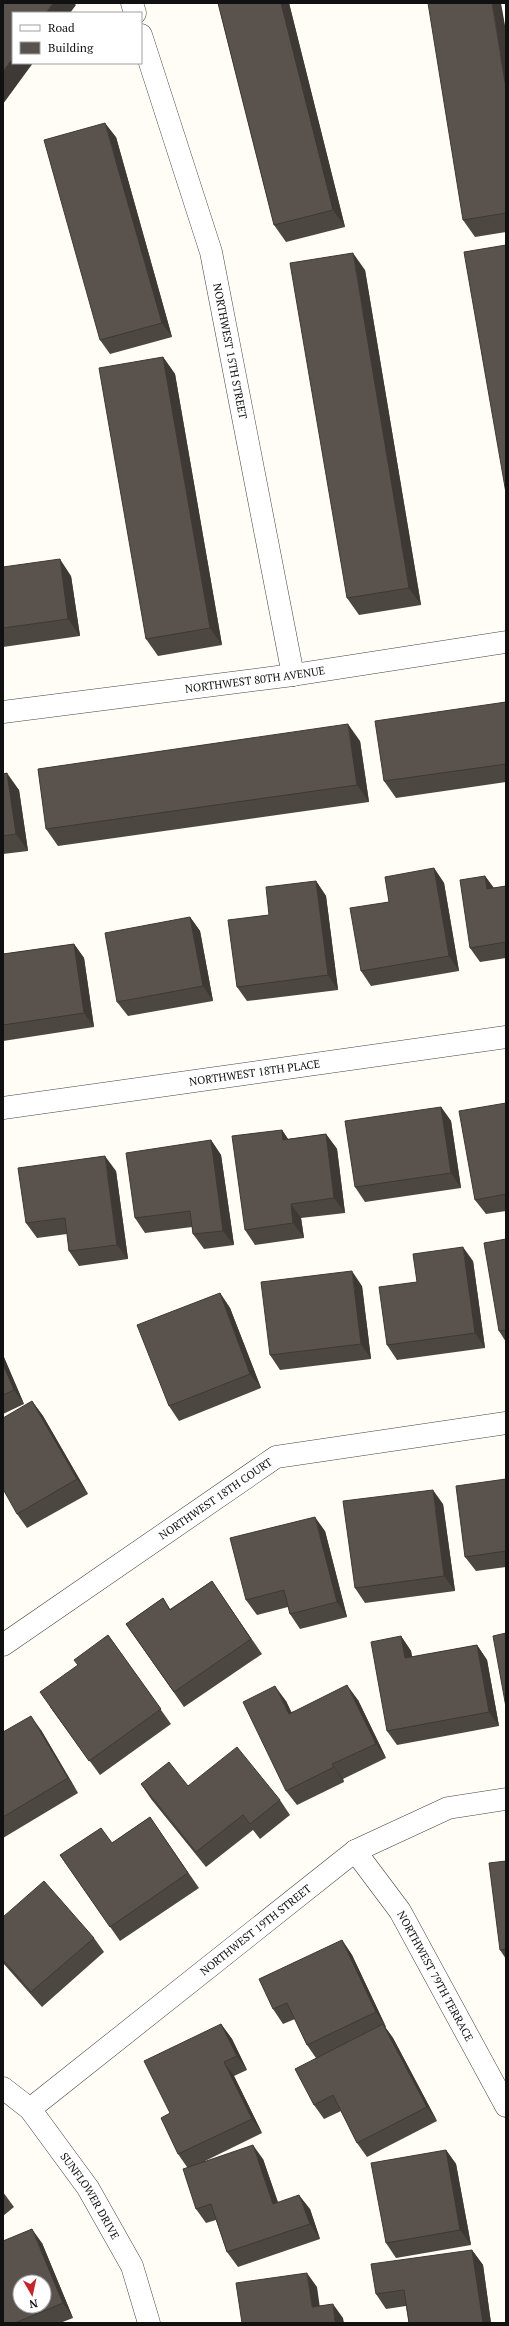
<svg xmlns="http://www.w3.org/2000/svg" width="509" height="2326" viewBox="0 0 509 2326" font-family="'PT Serif',serif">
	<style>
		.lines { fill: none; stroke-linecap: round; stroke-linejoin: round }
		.minor-casing { stroke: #444; stroke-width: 23 }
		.minor { stroke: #fff; stroke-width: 22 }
		.wall { fill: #4d4742 }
		.shaded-wall { fill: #3f3936 }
		.building { fill: #5a524d; stroke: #3f3936; fill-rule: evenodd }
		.labels { text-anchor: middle; stroke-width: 4; stroke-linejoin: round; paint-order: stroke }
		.street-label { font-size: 11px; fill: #111; stroke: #fff }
	</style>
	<rect width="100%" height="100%" fill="#fffdf5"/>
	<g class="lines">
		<defs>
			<g id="minor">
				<polyline points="132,3 135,13"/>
				<path id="s1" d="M141 35 211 252 293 675"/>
				<path id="s2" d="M3 712 293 675 506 642"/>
				<path id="s3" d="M3 1108 506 1037"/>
				<path id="s4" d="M3 1645 276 1457 506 1423"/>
				<path id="s5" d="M355 1851 400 1911 506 2106"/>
				<path id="s6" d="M3 2088 30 2109 88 2188 132 2266 149 2323"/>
				<path id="s7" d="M30 2109 355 1851 448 1808 506 1799"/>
			</g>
		</defs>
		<!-- minor casing -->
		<use href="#minor" class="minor-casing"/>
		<!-- minor -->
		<use href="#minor" class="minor"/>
	</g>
	<!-- wall -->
	<g class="wall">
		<polygon points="218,3 289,3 345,227 286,242 274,225"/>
		<polygon points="506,31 506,232 475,237 463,220"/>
		<polygon points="116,137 172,337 110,354 100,340"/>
		<polygon points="365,270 421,605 359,615 347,598"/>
		<polygon points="163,357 175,374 222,645 158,656 146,639"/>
		<polygon points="3,567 71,576 80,636 3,647"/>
		<polygon points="506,702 506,782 396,798 384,781"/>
		<polygon points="360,741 369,802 58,846 46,829"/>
		<polygon points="3,774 19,790 28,851 3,854"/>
		<polygon points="434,868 444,883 459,971 371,986 361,971 389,902"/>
		<polygon points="485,876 494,888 506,886 506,958 480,962 470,948"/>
		<polygon points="316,881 326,896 338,990 247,1001 237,987 269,915"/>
		<polygon points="190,917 200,931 213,1001 128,1016 117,1002"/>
		<polygon points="74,944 84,958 94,1027 3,1041 3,954"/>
		<polygon points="506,1103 506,1211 486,1214 475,1200"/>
		<polygon points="441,1107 451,1121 461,1188 365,1202 355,1187"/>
		<polygon points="282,1130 288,1139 326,1134 337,1149 345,1213 301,1218 304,1238 255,1245 245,1230"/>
		<polygon points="211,1140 221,1155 234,1245 204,1249 193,1234 192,1227 145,1233 135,1218"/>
		<polygon points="116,1171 128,1259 79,1266 69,1251 67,1234 37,1238 26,1223"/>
		<polygon points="506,1239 506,1342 499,1331"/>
		<polygon points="473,1261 485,1348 397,1360 387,1345 417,1282"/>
		<polygon points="362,1286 371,1359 280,1370 270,1355"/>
		<polygon points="220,1293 230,1308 261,1388 179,1421 169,1406"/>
		<polygon points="3,1355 24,1404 3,1414"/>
		<polygon points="32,1401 43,1416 88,1494 27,1528 17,1514"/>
		<polygon points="506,1479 506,1567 476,1571 465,1557"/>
		<polygon points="443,1504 455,1591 365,1603 355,1588"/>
		<polygon points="325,1531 347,1617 300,1629 290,1614 288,1607 257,1615 246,1600"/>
		<polygon points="212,1581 262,1654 184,1707 126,1624 163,1598 170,1609"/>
		<polygon points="108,1635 171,1724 100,1775 50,1707 78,1665"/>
		<polygon points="401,1636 411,1651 412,1657 477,1645 487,1660 499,1726 397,1745 387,1731"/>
		<polygon points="358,1700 386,1758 343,1779 344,1782 297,1805 286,1791 286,1701 291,1712"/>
		<polygon points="41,1730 78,1793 3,1838 3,1732"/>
		<polygon points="141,1784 188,1786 280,1800 290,1815 260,1839 253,1830 206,1867 151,1799"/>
		<polygon points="150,1817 199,1888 120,1941 60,1855 112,1843"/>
		<polygon points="506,1861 506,1959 500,1950"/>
		<polygon points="3,1917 94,1938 104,1952 42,2007 3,1963"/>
		<polygon points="342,1940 352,1955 386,2027 385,2027 393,2038 437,2121 367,2157 357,2143 341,2111 324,2119 314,2105 316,2058 307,2045 295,2019 283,2024 273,2009"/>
		<polygon points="221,2024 232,2039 247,2070 234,2076 262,2133 205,2161 263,2159 278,2202 310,2209 320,2239 238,2267 227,2252 216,2220 206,2223 196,2209 187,2167 178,2154 170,2113"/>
		<polygon points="446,2150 456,2164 471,2245 396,2258 386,2243"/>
		<polygon points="3,2192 14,2207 3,2216"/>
		<polygon points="42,2243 73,2318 60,2323 3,2323"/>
		<polygon points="472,2250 483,2265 491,2323 409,2323 406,2306 386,2309 376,2294"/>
	</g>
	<!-- shaded-wall -->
	<g class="shaded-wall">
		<polygon points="53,3 74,3 76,5 70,13 46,13"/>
		<polygon points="281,3 289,3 345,227 333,210"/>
		<polygon points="492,3 501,3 506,31 506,88"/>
		<polygon points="13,58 13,63 33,63 3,104 3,71"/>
		<polygon points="105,123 116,137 172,337 162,323"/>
		<polygon points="353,253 365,270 421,605 409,588"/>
		<polygon points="163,357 175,374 222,645 210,628"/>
		<polygon points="60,559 71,576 80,636 68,619"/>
		<polygon points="348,724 360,741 369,802 357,785"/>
		<polygon points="7,773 19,790 28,851 16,834"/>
		<polygon points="434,868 444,883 459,971 449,956"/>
		<polygon points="485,876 495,890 487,889"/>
		<polygon points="316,881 326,896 338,990 328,975"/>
		<polygon points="190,917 200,931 213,1001 203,986"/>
		<polygon points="74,944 84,958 94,1027 84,1013"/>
		<polygon points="441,1107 451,1121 461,1188 451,1173"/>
		<polygon points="282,1130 292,1145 283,1140"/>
		<polygon points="326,1134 337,1149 345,1213 334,1198"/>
		<polygon points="211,1140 221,1155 234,1245 223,1231"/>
		<polygon points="105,1156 116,1171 128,1259 117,1245"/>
		<polygon points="291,1204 301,1218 304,1238 293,1223"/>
		<polygon points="463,1247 473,1261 485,1348 475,1333"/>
		<polygon points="352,1271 362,1286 371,1359 361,1344"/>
		<polygon points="220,1293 230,1308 261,1388 250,1374"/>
		<polygon points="3,1355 24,1404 14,1390 3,1364"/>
		<polygon points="32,1401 43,1416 88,1494 77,1479"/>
		<polygon points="433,1490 443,1504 455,1591 444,1576"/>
		<polygon points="315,1517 325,1531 347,1617 337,1602"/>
		<polygon points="401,1636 411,1651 415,1673 405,1658"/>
		<polygon points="477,1645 487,1660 499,1726 489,1712"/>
		<polygon points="347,1685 358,1700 386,1758 376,1744"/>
		<polygon points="275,1686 286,1701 299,1728 289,1714"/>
		<polygon points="31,1716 41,1730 78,1793 68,1778"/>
		<polygon points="332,1764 343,1779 344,1782"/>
		<polygon points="342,1940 352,1955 386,2027 376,2012"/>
		<polygon points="221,2024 232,2039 247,2070 237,2056"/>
		<polygon points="383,2024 393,2038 437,2121 427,2107"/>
		<polygon points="224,2062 234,2076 262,2133 252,2119"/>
		<polygon points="253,2145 263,2159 283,2218 273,2204"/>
		<polygon points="446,2150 456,2164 471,2245 460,2230"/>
		<polygon points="299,2195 310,2209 320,2239 310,2224"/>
		<polygon points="32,2229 42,2243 73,2318 63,2303"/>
		<polygon points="472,2250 483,2265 491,2323 483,2323"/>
		<polygon points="307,2273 317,2287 322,2322 312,2307"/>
		<polygon points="333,2304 343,2318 344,2323 335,2323"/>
	</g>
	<!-- building -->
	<g class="building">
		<polygon points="3,3 53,3 46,13 13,13 13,58 3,71"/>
		<polygon points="218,3 281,3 333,210 274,225"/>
		<polygon points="428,3 492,3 506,88 506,213 463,220"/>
		<polygon points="105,123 162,323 100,340 44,140"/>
		<polygon points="506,245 506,493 464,252"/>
		<polygon points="353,253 409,588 347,598 290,263"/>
		<polygon points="163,357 210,628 146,639 99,368"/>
		<polygon points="60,559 68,619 3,628 3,567"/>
		<polygon points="506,702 506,764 384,781 375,721"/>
		<polygon points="348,724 357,785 46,829 38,769"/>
		<polygon points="7,773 16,834 3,836 3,774"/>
		<polygon points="434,868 449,956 361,971 350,908 389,902 385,877"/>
		<polygon points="485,876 487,889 506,886 506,942 470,948 460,880"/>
		<polygon points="316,881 328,975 237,987 228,920 269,915 266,887"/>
		<polygon points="190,917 203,986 117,1002 105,933"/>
		<polygon points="74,944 84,1013 3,1025 3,954"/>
		<polygon points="506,1103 506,1194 475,1200 459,1111"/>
		<polygon points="441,1107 451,1173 355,1187 345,1121"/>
		<polygon points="282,1130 283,1140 326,1134 334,1198 291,1204 293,1223 245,1230 232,1136"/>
		<polygon points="211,1140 223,1231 193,1234 190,1211 135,1218 126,1153"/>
		<polygon points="105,1156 117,1245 69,1251 65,1218 26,1223 18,1168"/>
		<polygon points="506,1239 506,1330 499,1331 484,1243"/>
		<polygon points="463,1247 475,1333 387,1345 379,1287 417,1282 413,1254"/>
		<polygon points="352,1271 361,1344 270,1355 261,1282"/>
		<polygon points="220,1293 250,1374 169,1406 137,1325"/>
		<polygon points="3,1364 14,1390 3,1395"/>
		<polygon points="32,1401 77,1479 17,1514 3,1489 3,1418"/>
		<polygon points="506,1479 506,1551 465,1557 456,1486"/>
		<polygon points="433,1490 444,1576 355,1588 343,1501"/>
		<polygon points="315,1517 337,1602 290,1614 284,1590 246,1600 230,1538"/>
		<polygon points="212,1581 251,1639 174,1692 126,1624 163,1598 170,1610"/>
		<polygon points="506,1633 506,1707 493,1636"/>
		<polygon points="108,1635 161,1709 89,1761 40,1692 78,1665 74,1660"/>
		<polygon points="401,1636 405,1658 477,1645 489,1712 387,1731 371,1642"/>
		<polygon points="347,1685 376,1744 332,1764 334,1767 286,1791 243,1702 275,1686 289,1714"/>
		<polygon points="31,1716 68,1778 3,1817 3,1732"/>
		<polygon points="237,1747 280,1800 250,1824 243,1815 196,1852 141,1784 169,1762 188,1786"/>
		<polygon points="150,1817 188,1873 110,1927 60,1855 101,1828 112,1843"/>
		<polygon points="506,1861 506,1949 500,1950 489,1863"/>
		<polygon points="44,1881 94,1938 31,1992 3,1960 3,1917"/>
		<polygon points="342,1940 376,2012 307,2045 287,2003 273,2009 259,1979"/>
		<polygon points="221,2024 237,2056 224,2062 252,2119 178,2154 161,2118 170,2113 144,2061"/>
		<polygon points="383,2024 427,2107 357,2143 333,2095 314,2105 295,2069"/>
		<polygon points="253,2145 273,2204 299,2195 310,2224 227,2252 211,2204 196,2209 183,2169"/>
		<polygon points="446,2150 460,2230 386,2243 371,2163"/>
		<path d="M32 2229 63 2303 15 2323H3V2241ZM20 2282H44V2306H20Z"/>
		<polygon points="472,2250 483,2323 409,2323 404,2290 376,2294 371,2264"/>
		<polygon points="307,2273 312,2307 333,2304 335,2323 242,2323 236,2283"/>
	</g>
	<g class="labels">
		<!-- street labels -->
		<g class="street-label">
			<text dy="4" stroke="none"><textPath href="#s1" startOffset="329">NORTHWEST 15TH STREET</textPath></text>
			<text dy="4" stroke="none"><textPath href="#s2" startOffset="254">NORTHWEST 80TH AVENUE</textPath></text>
			<text dy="4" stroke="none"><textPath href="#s3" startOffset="254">NORTHWEST 18TH PLACE</textPath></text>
			<text dy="4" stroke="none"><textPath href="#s4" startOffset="258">NORTHWEST 18TH COURT</textPath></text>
			<text dy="4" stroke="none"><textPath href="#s7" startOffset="288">NORTHWEST 19TH STREET</textPath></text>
			<text dy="4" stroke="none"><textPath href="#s5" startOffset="149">NORTHWEST 79TH TERRACE</textPath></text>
			<text dy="4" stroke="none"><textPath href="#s6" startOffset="140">SUNFLOWER DRIVE</textPath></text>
		</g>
	</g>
	<!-- border -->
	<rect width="509" height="2326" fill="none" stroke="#111111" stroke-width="8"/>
	<!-- legend -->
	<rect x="12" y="12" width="130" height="52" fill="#ffffff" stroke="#a0a0a0"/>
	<rect x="20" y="25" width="20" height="6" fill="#ffffff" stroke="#a0a0a0"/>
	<text x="48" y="32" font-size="12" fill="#111111">Road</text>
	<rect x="20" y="42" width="20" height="12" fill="#5a524d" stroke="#a0a0a0"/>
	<text x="48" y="52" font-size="12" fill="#111111">Building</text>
	<!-- north arrow -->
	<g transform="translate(32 2294) rotate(171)"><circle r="19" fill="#ffffff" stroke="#a0a0a0"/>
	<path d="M0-3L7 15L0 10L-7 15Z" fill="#c4262e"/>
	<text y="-6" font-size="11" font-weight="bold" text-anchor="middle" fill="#111111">N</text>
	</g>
</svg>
